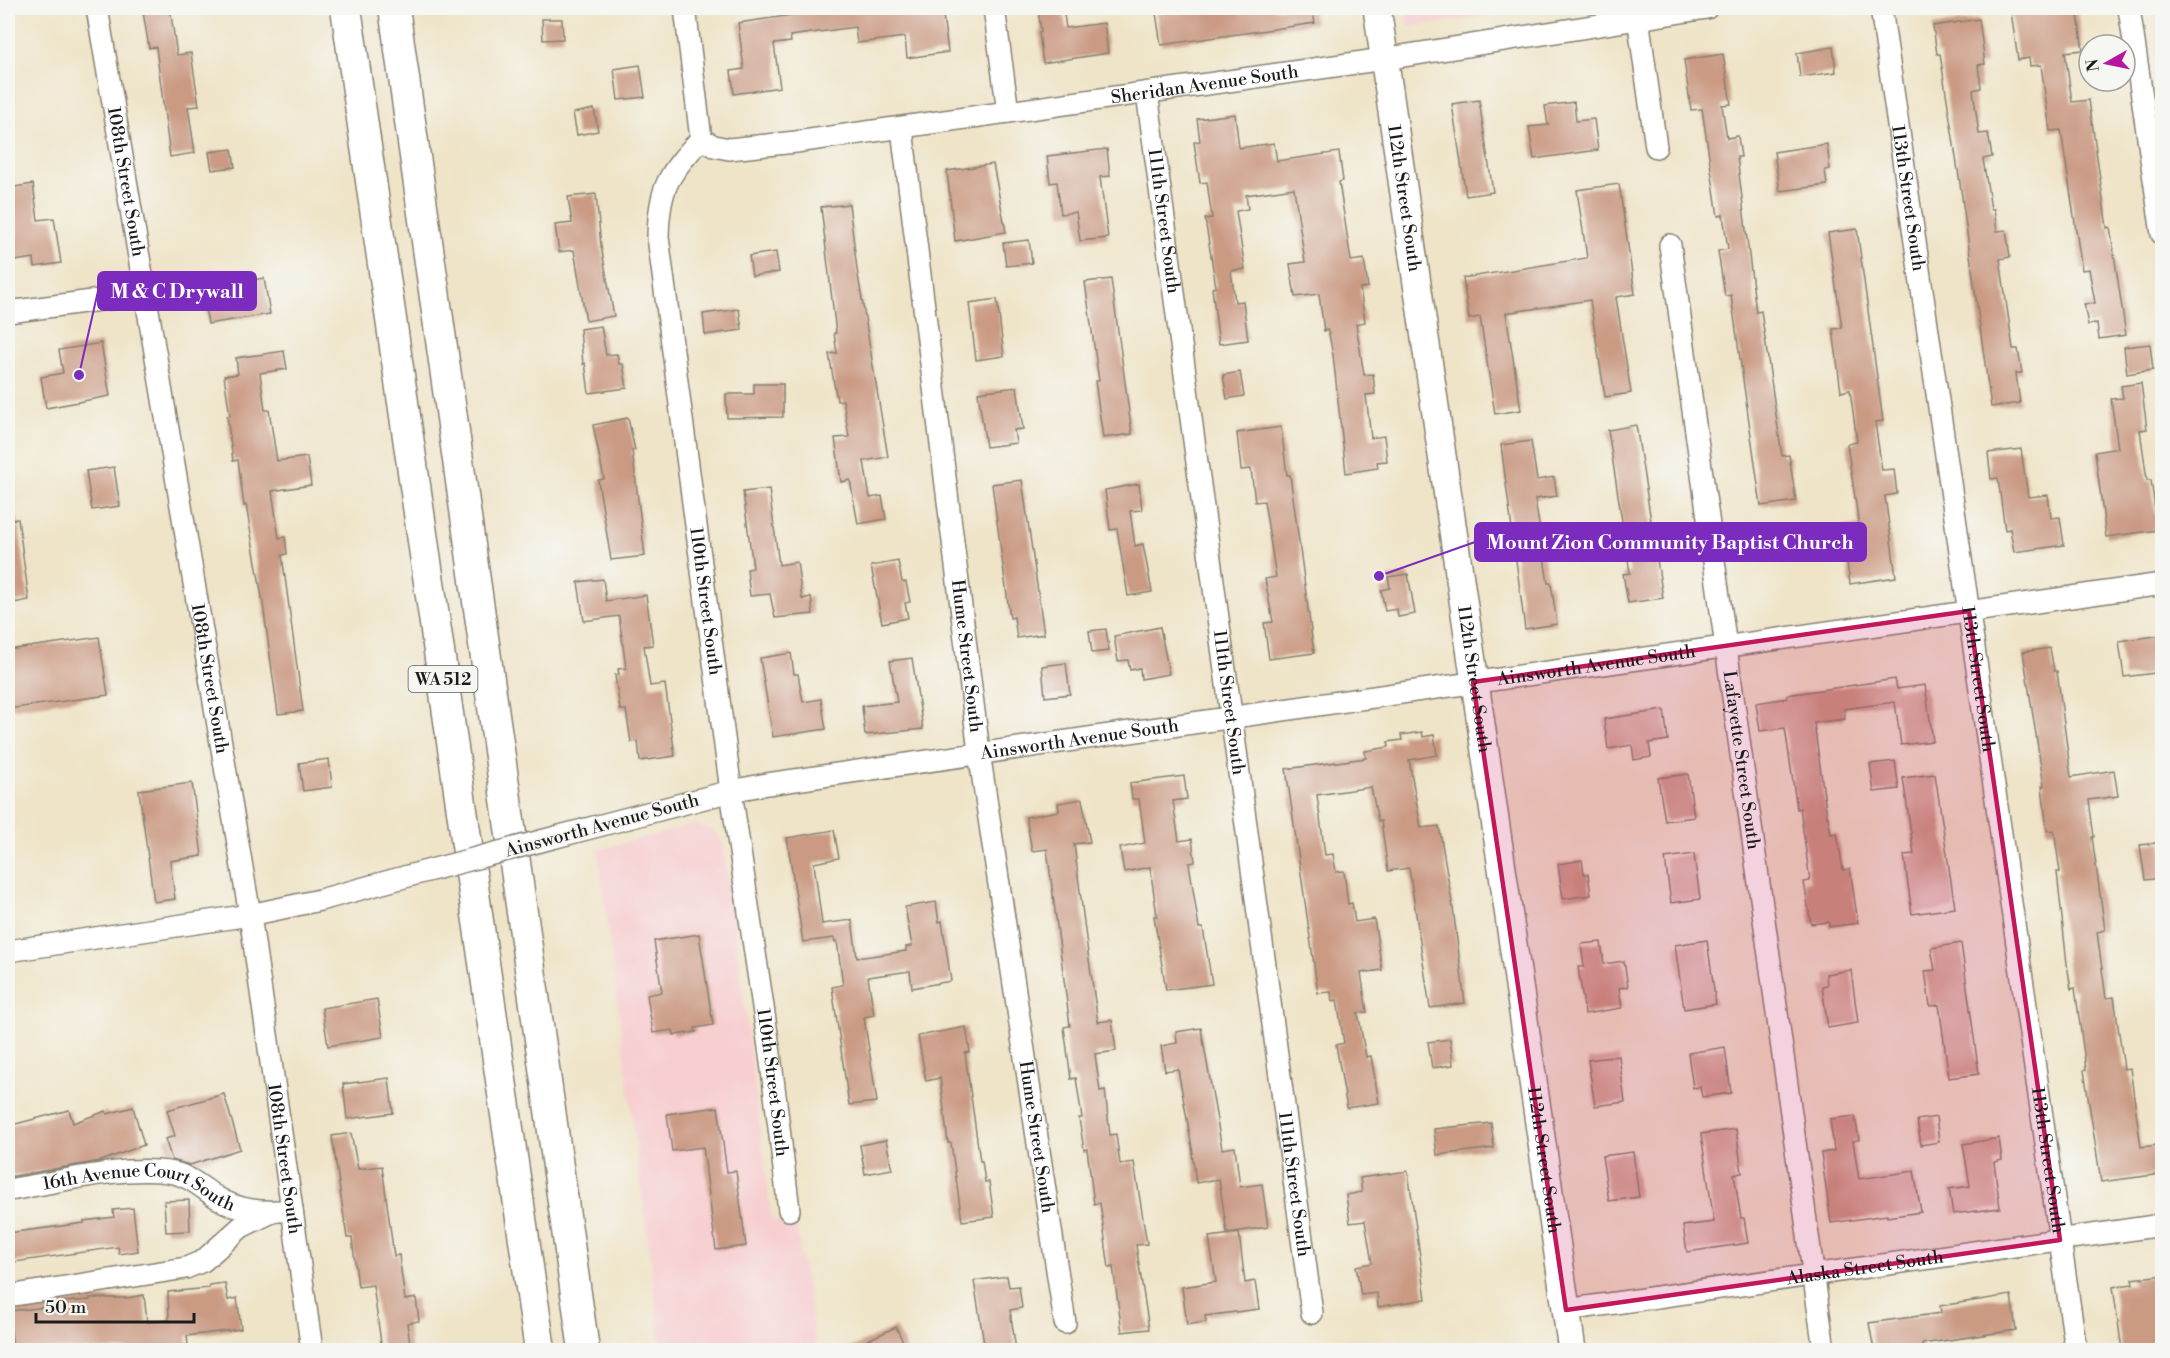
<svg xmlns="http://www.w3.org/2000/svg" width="2170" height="1358" viewBox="0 0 2170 1358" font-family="'Libre Bodoni',serif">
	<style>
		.built { fill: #f7cfd1 }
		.building { fill: #ca9a83 }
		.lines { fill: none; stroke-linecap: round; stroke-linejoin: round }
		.minor-casing { stroke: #868072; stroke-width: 24 }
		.major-casing { stroke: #868072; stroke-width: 30 }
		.highway-casing { stroke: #868072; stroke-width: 33 }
		.minor { stroke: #fff; stroke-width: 21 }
		.major { stroke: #fff; stroke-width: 27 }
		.highway { stroke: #fff; stroke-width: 30 }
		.minor-bridge-casing { stroke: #868072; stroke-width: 24; stroke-linecap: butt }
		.minor-bridge { stroke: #fff; stroke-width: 21 }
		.marked { fill: #c2185b; fill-opacity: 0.2; stroke: #c2185b; stroke-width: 4.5; stroke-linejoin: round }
		.labels { text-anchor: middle; stroke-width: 4.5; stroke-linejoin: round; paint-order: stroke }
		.shield { fill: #f6f6f2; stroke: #5d5d5c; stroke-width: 1.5 }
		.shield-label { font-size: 16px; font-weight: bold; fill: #1c1c1c }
		.street-label { font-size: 18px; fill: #1c1c1c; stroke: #f6f6f2 }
		.leader { fill: none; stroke: #7b2cbf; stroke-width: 2 }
		.callout-dot { fill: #7b2cbf; stroke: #f6f6f2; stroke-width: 2 }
		.callout { fill: #7b2cbf; stroke: #7b2cbf; stroke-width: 2 }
		.callout-label { font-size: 20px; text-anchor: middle; font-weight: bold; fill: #fff }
	</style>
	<rect width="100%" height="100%" fill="#f6f6f2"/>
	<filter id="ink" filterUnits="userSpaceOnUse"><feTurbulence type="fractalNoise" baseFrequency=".0167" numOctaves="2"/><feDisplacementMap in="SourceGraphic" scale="12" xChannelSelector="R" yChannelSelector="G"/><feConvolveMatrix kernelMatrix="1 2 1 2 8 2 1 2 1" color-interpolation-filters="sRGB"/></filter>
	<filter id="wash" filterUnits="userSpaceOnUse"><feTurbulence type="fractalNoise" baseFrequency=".008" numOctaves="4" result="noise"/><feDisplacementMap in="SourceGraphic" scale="24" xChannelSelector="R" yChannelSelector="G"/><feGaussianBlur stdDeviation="1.35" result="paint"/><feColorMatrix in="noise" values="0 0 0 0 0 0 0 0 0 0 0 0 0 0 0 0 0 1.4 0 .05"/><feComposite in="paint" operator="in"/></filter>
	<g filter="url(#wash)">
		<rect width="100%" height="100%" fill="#efe4c8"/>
		<!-- built -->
		<g class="built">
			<polygon points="1406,8 1543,8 1409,27"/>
			<polygon points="695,824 714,831 723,842 772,1221 795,1219 817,1350 662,1350 598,850"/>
		</g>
		<g id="blocks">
			<!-- building -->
			<g class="building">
				<polygon points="170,8 177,55 191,53 199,106 188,107 195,153 170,157 156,47 149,48 143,12"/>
				<polygon points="823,8 894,8 895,13 942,8 948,52 907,58 905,37 857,43 855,27 790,36 791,42 774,44 780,87 734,94 731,71 744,69 738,23 793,15 792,12"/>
				<polygon points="1038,8 1063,8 1066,28 1104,23 1108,53 1043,63 1039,32 1041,32"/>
				<polygon points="1188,8 1312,8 1315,23 1161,45 1156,13"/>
				<polygon points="2042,8 2042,12 2077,8 2083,50 2065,52 2072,102 2089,100 2107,228 2110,227 2126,335 2099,339 2097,323 2088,325 2084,304 2095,303 2089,269 2082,270 2061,130 2050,131 2041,65 2030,66 2029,58 2018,60 2011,12"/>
				<polygon points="542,19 562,19 563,39 543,40"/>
				<polygon points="1979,19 1985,64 1978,65 1981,88 1973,90 1979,134 1988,133 1992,157 1983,159 1991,209 1994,209 1997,231 2006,230 2010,257 2000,259 2013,349 2018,349 2022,373 2016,373 2020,403 1991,407 1961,190 1940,54 1937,54 1933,26"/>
				<polygon points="1833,47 1836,72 1800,77 1797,53"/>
				<polygon points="1723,54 1731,104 1722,105 1727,138 1738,136 1741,157 1737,157 1756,312 1761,311 1782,456 1789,455 1796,501 1761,506 1731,295 1725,296 1718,251 1728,249 1723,215 1718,216 1702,109 1691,110 1684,60"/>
				<polygon points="640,65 645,97 618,100 614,69"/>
				<polygon points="1479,100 1493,192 1466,196 1452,104"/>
				<polygon points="1574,102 1576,121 1594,119 1598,150 1534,159 1529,127 1548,125 1545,106"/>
				<polygon points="594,109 598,131 577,135 573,113"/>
				<polygon points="1235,114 1239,148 1274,143 1277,161 1339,152 1343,181 1339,182 1351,261 1364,259 1368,287 1360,288 1365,322 1356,324 1364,375 1373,374 1375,394 1366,395 1371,438 1384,436 1387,461 1377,462 1378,468 1346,473 1333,355 1329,334 1327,330 1324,331 1319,294 1295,297 1290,264 1305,262 1294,188 1246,195 1248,209 1236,211 1245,269 1231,271 1235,302 1243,301 1248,340 1219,344 1212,288 1216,287 1205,219 1212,218 1207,182 1200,183 1194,142 1200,141 1197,119"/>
				<polygon points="1827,144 1830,169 1825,170 1827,185 1780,191 1774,152"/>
				<polygon points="232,149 235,167 212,170 209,152"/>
				<polygon points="1107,149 1110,176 1100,177 1108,238 1080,241 1076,212 1061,214 1057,182 1050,183 1047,156"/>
				<polygon points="993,164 1006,232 955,241 947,171"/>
				<polygon points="33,184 38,220 54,218 61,263 35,267 34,258 8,262 8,188"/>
				<polygon points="1619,184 1635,294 1616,297 1631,393 1605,397 1590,300 1506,313 1521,410 1495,414 1480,317 1469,319 1463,278 1587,258 1577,190"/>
				<polygon points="596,194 601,246 614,316 586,321 574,250 559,252 555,225 572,223 568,197"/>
				<polygon points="849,204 857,269 888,457 864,461 870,498 882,496 886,519 858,524 850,480 841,482 835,438 849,437 843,400 837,401 829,354 837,353 834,333 836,333 821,207"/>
				<polygon points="1857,229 1883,421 1875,422 1882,470 1894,469 1897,494 1885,496 1896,577 1850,584 1842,527 1859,525 1847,444 1857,442 1850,390 1841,392 1833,329 1842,328 1828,233"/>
				<polygon points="1029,240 1032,263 1006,266 1003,243"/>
				<polygon points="776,252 779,272 752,276 749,256"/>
				<polygon points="264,278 270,314 208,324 202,289"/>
				<polygon points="1111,279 1132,434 1103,438 1095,381 1099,381 1085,282"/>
				<polygon points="997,299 1004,356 976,360 969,303"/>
				<polygon points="739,309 742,330 705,335 703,314"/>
				<polygon points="601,326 606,355 617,354 619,364 623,364 627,388 589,393 585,363 583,364 580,329"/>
				<polygon points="101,343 110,396 46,408 41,377 63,373 59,350"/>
				<polygon points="2150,344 2153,370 2127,374 2124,347"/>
				<polygon points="284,351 287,369 260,373 265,410 269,410 277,461 307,457 311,485 272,491 279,538 285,537 287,554 282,555 303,711 278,714 262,597 246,505 244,506 238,460 233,461 227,416 230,416 224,376 238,374 236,358"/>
				<polygon points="1240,372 1244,396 1227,399 1223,375"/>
				<polygon points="2141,383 2147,429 2140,430 2147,480 2151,480 2158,530 2106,537 2095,452 2118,448 2111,399 2123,398 2121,386"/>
				<polygon points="754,384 783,384 783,417 727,418 726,394 754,394"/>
				<polygon points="1017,387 1023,429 1014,430 1016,443 986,447 978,392"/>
				<polygon points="628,418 635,450 632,450 645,556 611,560 598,480 604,479 593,425"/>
				<polygon points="1636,425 1663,598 1628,603 1623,574 1630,573 1608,430"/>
				<polygon points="1281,427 1287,475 1290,475 1314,653 1269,659 1264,623 1273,622 1265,579 1276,577 1264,501 1255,502 1251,469 1241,470 1237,433"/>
				<polygon points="1531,441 1537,480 1554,477 1557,496 1535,499 1548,583 1551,583 1557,624 1525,629 1501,445"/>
				<polygon points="2021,449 2028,497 2048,495 2051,518 2060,517 2064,545 2014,552 2010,529 2005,530 1998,478 1991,479 1988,453"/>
				<polygon points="114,467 120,506 92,510 86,471"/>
				<polygon points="1022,480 1044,634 1017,638 1014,617 1010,618 992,484"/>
				<polygon points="1139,484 1142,510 1130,511 1135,546 1143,544 1152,592 1128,596 1117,529 1110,530 1105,490"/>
				<polygon points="769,489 779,565 797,562 802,599 811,597 813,614 775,618 770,594 750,596 747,569 753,568 743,492"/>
				<polygon points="18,519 29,600 8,604 8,520"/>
				<polygon points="898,561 902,582 906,582 910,602 905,603 908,618 882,623 871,566"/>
				<polygon points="1408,574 1415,614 1398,617 1397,609 1385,611 1381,590 1390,588 1388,577"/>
				<polygon points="603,579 606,601 646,595 653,645 644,646 650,686 665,684 675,756 640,761 638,741 631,742 626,710 620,710 615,675 619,674 618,669 626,668 619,616 584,621 578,582"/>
				<polygon points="1160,627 1169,674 1141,679 1140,668 1130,670 1128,660 1118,661 1114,636"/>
				<polygon points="1106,629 1109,651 1092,653 1089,631"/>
				<polygon points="2163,635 2163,672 2124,677 2119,641"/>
				<polygon points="99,637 108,695 8,709 8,650"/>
				<polygon points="2050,648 2054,671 2057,671 2071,777 2114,770 2118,796 2089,800 2094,837 2092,837 2105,930 2097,932 2106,998 2114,997 2124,1069 2130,1068 2141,1147 2157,1145 2161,1174 2101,1182 2084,1070 2086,1069 2075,988 2071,989 2067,964 2057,872 2060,872 2054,830 2047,831 2042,786 2044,786 2023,652"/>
				<polygon points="791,653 794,674 798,674 803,702 821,699 826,729 773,737 760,658"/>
				<polygon points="912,658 923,729 865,735 862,706 897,702 890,661"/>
				<polygon points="1066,663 1070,694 1045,697 1042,666"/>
				<polygon points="1895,679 1897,689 1925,685 1933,741 1901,745 1895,702 1844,709 1845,719 1814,723 1827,817 1828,817 1831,834 1837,833 1843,870 1850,869 1858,923 1829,927 1829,922 1811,924 1804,882 1810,881 1800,808 1797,809 1785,728 1760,731 1756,703 1787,698 1787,695"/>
				<polygon points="1664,710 1668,740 1649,743 1651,757 1634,760 1632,745 1608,749 1604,719"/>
				<polygon points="1422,732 1423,737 1434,735 1437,755 1409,760 1421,828 1439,826 1453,908 1465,1003 1430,1008 1409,868 1388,871 1381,821 1378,821 1371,787 1317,795 1325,855 1333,854 1336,872 1344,871 1348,904 1352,903 1355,922 1374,919 1382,970 1361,973 1367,1012 1358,1013 1366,1057 1371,1056 1379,1103 1347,1108 1336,1045 1344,1043 1337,1000 1332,1001 1331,992 1318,993 1286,769 1366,758 1365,751 1389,747 1388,742 1402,740 1401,735"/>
				<polygon points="329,759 332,787 303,791 299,763"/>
				<polygon points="1895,761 1899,789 1874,792 1870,764"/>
				<polygon points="1688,774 1694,817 1665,821 1658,778"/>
				<polygon points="1935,774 1955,908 1912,914 1904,855 1914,854 1903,778"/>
				<polygon points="1184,776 1187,799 1173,801 1179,841 1192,839 1195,862 1189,863 1199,928 1203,928 1212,984 1166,990 1154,916 1157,916 1150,867 1124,872 1120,848 1145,843 1139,799 1132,799 1130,783"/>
				<polygon points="192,783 202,856 170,861 175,899 154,902 139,790"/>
				<polygon points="1082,799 1090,842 1074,844 1087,946 1098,1022 1112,1020 1116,1051 1095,1054 1100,1091 1105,1090 1110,1135 1116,1134 1120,1164 1134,1162 1147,1244 1136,1245 1149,1329 1122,1332 1113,1267 1109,1268 1100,1203 1094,1204 1087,1149 1084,1150 1079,1118 1082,1118 1076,1078 1071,1079 1064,1027 1070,1026 1047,849 1032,851 1026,817 1059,811 1058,803"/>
				<polygon points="834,830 839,858 814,863 822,924 852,920 857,958 906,951 906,947 912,946 905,907 936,902 939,922 942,921 951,981 912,988 910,971 868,977 874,1015 864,1017 877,1102 849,1105 832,987 843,985 837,941 835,942 834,938 803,942 787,838"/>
				<polygon points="2163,842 2163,878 2145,880 2140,845"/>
				<polygon points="1694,854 1700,899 1671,903 1665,858"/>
				<polygon points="1582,860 1584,874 1588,874 1591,895 1563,899 1558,864"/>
				<polygon points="699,934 713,1025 695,1028 696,1032 674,1035 673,1030 653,1033 647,995 662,992 654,941"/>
				<polygon points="1707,940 1716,1004 1684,1009 1675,945"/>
				<polygon points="1601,942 1604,964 1624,961 1628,987 1619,988 1622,1008 1585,1014 1578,967 1584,967 1581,944"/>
				<polygon points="1961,943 1979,1074 1949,1078 1939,1005 1930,1006 1925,971 1935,970 1931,948"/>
				<polygon points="1851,970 1858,1023 1828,1028 1822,986 1827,985 1826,974"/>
				<polygon points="377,999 383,1037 328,1046 322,1008"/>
				<polygon points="966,1027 970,1052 965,1053 980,1161 982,1161 985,1182 989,1182 994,1217 962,1221 951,1143 948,1143 940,1078 926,1081 918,1036"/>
				<polygon points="1201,1028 1222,1149 1235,1147 1240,1187 1262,1184 1268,1227 1227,1233 1219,1179 1196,1183 1192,1153 1193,1153 1178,1069 1165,1071 1161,1046 1177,1043 1176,1032"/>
				<polygon points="1450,1039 1453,1065 1432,1068 1428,1042"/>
				<polygon points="1725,1047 1731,1093 1702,1097 1700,1087 1693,1088 1688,1053"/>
				<polygon points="1619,1056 1625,1102 1595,1106 1588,1060"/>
				<polygon points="389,1078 393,1113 347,1119 343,1084"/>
				<polygon points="224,1094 240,1149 190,1165 172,1160 165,1139 175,1136 167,1110"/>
				<polygon points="133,1107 144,1145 101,1161 8,1177 8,1126 69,1110 73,1123 106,1111 107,1114"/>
				<polygon points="718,1107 727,1172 736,1171 746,1246 716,1250 703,1147 672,1151 667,1114"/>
				<polygon points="1855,1116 1859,1140 1853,1141 1859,1179 1914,1171 1921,1212 1887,1217 1887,1215 1831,1223 1821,1153 1834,1151 1830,1119"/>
				<polygon points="1936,1117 1939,1142 1921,1145 1917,1120"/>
				<polygon points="1491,1123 1494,1148 1437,1155 1434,1129"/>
				<polygon points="1736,1129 1742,1173 1734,1174 1741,1218 1744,1218 1748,1243 1687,1252 1683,1226 1714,1222 1701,1134"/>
				<polygon points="351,1133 358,1169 382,1166 394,1256 399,1255 405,1300 416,1298 419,1321 407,1323 411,1350 382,1350 373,1285 358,1287 352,1238 347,1238 332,1136"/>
				<polygon points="1999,1138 2002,1160 1994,1162 2000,1208 1953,1214 1949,1189 1970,1186 1963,1144"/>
				<polygon points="886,1140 892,1169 865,1174 860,1145"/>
				<polygon points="1633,1152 1639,1197 1609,1201 1602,1156"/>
				<polygon points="1408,1171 1426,1299 1378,1307 1377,1293 1361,1295 1356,1266 1372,1263 1365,1221 1350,1223 1346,1195 1362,1192 1360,1178"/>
				<polygon points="189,1200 190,1231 166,1232 164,1201"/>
				<polygon points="133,1208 138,1251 119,1254 118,1247 8,1263 8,1233 84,1223 84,1221 114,1217 113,1210"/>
				<polygon points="1239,1233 1245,1283 1255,1281 1259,1309 1205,1316 1206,1322 1187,1325 1182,1287 1216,1282 1209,1237"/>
				<polygon points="2163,1275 2163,1350 2122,1350 2113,1287 2133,1284 2132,1279"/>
				<polygon points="1007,1276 1009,1287 1019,1286 1022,1308 1010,1310 1016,1350 985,1350 974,1281"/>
				<polygon points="225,1283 228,1300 237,1298 241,1329 187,1336 188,1345 140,1350 13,1350 9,1311 48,1307 48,1303 90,1300 90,1298 127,1298 144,1295 147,1322 169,1320 168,1292 209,1288 209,1285"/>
				<polygon points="2011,1295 2016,1330 1922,1344 1923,1350 1874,1350 1869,1323 1941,1313 1940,1306"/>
				<polygon points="896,1327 907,1350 846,1350"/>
			</g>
		</g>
	</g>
	<g filter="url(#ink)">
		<use href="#blocks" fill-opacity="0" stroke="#868072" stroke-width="1.5"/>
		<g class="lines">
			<defs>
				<g id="minor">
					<path id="s1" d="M97 8 250 915 312 1350"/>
					<path id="s2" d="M685 8 701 139C668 174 659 188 658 237L731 791 770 1054 789 1210"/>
					<polyline points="994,8 1008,112"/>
					<path id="s3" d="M1881 8 2076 1350"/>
					<polyline points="2129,8 2162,234"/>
					<polyline points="1638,17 1656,147"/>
					<path id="s4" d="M1147 93 1312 1313"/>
					<path id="s5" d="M902 129 979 752 1065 1323"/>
					<path id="s6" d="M701 139 714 146 729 149 796 142 1384 59 1707 8"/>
					<path id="s7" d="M1670 245 1824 1350"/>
					<polyline points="8,312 146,294"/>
					<path id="s8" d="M594 827 731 791 767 784 2162 584"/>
					<polyline points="8,951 250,915 320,900 408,876"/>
					<path id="s9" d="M8 1190C54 1183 122 1165 168 1172 187 1174 201 1187 216 1197 240 1212 265 1213 292 1210"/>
					<polyline points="8,1296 186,1268 203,1261 241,1227 270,1213"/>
					<path id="s10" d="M1566 1310 2162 1225"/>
				</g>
				<g id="major">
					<path id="s11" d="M1377 8 1572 1350"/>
				</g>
				<g id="highway">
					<polyline points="346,8 540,1350"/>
					<polyline points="394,8 584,1350"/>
				</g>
			</defs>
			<!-- minor casing -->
			<use href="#minor" class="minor-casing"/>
			<!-- major casing -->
			<use href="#major" class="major-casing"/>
			<!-- highway casing -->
			<use href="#highway" class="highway-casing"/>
			<!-- minor -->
			<use href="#minor" class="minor"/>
			<!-- major -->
			<use href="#major" class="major"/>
			<!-- highway -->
			<use href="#highway" class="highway"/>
			<defs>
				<polyline id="minor-bridge" points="408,876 594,827"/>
			</defs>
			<!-- minor-bridge casing -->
			<use href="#minor-bridge" class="minor-bridge-casing"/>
			<!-- minor-bridge -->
			<use href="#minor-bridge" class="minor-bridge"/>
		</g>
	</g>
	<!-- marked area -->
	<path class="marked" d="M1969 611 2060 1240 1566 1310 1473 682Z"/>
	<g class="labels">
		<!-- shield labels -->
		<rect class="shield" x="408.5" y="666" width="69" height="26" rx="4.5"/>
		<g class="shield-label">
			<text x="443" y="685">WA 512</text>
		</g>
		<!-- street labels -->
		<g class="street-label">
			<text dy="6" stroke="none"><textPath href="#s6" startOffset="510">Sheridan Avenue South</textPath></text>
			<text dy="6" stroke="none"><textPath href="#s1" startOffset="176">108th Street South</textPath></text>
			<text dy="6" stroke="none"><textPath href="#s11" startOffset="192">112th Street South</textPath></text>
			<text dy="6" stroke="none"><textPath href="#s3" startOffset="192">113th Street South</textPath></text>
			<text dy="6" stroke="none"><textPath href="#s4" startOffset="129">111th Street South</textPath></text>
			<text dy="6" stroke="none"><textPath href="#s2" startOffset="610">110th Street South</textPath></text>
			<text dy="6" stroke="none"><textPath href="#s5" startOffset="531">Hume Street South</textPath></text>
			<text dy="6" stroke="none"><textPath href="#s8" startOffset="1016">Ainsworth Avenue South</textPath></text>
			<text dy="6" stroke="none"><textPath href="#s1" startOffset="680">108th Street South</textPath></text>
			<text dy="6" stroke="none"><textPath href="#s11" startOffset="678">112th Street South</textPath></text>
			<text dy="6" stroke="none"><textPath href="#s3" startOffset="678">113th Street South</textPath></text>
			<text dy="6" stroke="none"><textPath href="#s4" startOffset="615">111th Street South</textPath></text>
			<text dy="6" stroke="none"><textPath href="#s8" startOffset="494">Ainsworth Avenue South</textPath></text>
			<text dy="6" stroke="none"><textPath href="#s7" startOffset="520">Lafayette Street South</textPath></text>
			<text transform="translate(602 825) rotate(-15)" y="6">Ainsworth Avenue South</text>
			<text dy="6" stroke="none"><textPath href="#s2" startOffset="1096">110th Street South</textPath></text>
			<text dy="6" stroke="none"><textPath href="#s5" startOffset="1017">Hume Street South</textPath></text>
			<text dy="6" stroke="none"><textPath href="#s1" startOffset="1166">108th Street South</textPath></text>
			<text dy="6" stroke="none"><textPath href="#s11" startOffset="1164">112th Street South</textPath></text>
			<text dy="6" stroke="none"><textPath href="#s3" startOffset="1164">113th Street South</textPath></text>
			<text dy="6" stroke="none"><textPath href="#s4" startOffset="1101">111th Street South</textPath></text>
			<text dy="6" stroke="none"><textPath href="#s9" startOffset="136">16th Avenue Court South</textPath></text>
			<text dy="6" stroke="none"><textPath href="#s10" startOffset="302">Alaska Street South</textPath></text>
		</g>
	</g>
	<!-- callouts -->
	<path class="leader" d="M79 375L98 291M1379 576L1475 542"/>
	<g class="callout-dot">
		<circle cx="79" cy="375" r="6"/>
		<circle cx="1379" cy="576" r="6"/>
	</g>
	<g class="callout">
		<rect x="98" y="272" width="158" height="38" rx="6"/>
		<rect x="1475" y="523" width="391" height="38" rx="6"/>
	</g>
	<g class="callout-label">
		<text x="177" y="298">M &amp; C Drywall</text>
		<text x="1670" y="549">Mount Zion Community Baptist Church</text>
	</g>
	<!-- margin -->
	<rect width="2170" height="1358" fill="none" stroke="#f6f6f2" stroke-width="30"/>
	<!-- north arrow -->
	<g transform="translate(2107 63) rotate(261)"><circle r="28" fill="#f6f6f2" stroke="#9f9f9c" stroke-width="1.5"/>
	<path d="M0-4.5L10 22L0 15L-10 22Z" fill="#b5179e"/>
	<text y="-9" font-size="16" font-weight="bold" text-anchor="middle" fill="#1c1c1c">N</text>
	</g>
	<!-- scale -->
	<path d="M36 1313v9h158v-9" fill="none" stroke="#1c1c1c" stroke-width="3"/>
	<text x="45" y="1313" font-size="18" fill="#1c1c1c" stroke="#f6f6f2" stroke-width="4.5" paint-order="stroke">50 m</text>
</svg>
